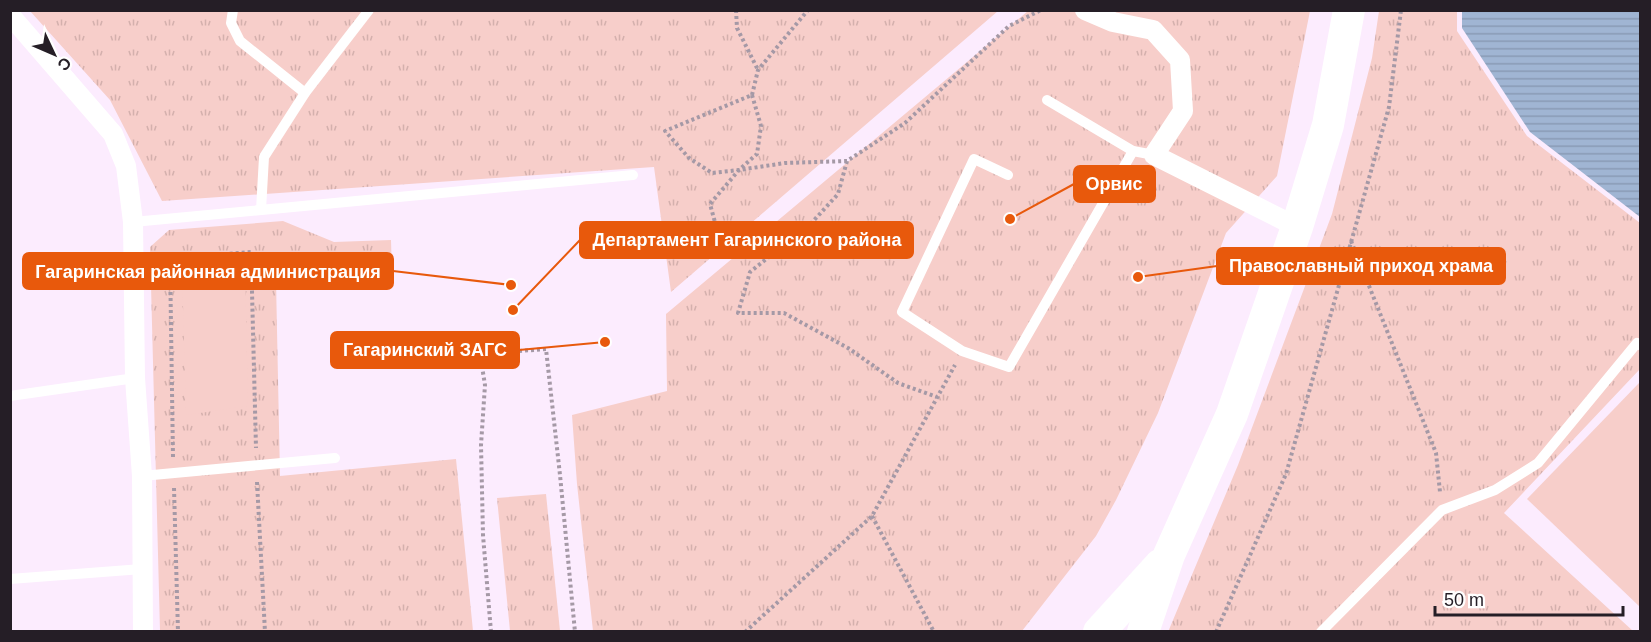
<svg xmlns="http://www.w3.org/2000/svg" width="1651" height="642" viewBox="0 0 1651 642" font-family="Arial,sans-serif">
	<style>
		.grass { fill: url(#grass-tufts) }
		.pitch { fill: #f7ceca }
		.water { fill: url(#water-rules) }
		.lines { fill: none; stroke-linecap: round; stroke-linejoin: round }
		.path { stroke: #a599a6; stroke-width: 4; stroke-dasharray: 3 3; stroke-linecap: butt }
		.lane { stroke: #fff; stroke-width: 10 }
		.street { stroke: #fff; stroke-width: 20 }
		.primary { stroke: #fff; stroke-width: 32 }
		.leader { fill: none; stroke: #e8590c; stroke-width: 2 }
		.callout-dot { fill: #e8590c; stroke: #fff; stroke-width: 2 }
		.callout { fill: #e8590c; stroke: #e8590c; stroke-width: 2 }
		.callout-label { font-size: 18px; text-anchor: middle; font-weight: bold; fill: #fff }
	</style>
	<defs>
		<pattern id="grass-tufts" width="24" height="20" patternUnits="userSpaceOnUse" patternTransform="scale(1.5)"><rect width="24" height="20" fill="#f7ceca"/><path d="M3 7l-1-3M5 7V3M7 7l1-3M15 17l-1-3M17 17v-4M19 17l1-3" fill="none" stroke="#d4b0ad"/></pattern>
		<pattern id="water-rules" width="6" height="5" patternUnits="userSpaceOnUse" patternTransform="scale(1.5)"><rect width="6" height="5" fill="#a0b5d3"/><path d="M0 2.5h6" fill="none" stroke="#8a9bb5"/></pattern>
	</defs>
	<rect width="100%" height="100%" fill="#fcecfe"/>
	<!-- grass -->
	<g class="grass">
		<polygon points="30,11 998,11 671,292 654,167 162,201 110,100"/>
		<polygon points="1028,11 1310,11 1277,176 1226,233 1158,413 1116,500 1096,536 1022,631 593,631 577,484 572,415 667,391 666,314"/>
		<polygon points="1379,11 1457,11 1457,31 1527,136 1640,223 1640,369 1504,513 1633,631 1168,632 1238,465 1332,214 1372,58"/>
		<polygon points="283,221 334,242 391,240 392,274 276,281 280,476 456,459 473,631 160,631 150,247 169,230"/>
		<polygon points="546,494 560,631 510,631 497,498"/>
	</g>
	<!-- pitch -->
	<g class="pitch">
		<polygon points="245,261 248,406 186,415 182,269"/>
		<polygon points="1640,382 1640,607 1527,499"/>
	</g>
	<!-- water -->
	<polygon class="water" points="1462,11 1640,11 1640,217 1530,132 1462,28"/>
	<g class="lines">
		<!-- path -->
		<g class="path">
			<polyline points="736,10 737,28 758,70"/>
			<polygon points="752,95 761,126 757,154 739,170 712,173 689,158 665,131"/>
			<polyline points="752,95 758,70 808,10"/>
			<polyline points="847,161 838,194 806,229 771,255 745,257 722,248 710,204 739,170 785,163 847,161 905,123 1009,26 1041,10"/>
			<polyline points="1351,241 1436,453 1440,492"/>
			<polyline points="770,256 750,272 738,313 784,313 848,348 898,383 937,397"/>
			<polyline points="153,260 170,259"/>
			<polyline points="173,457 170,259 251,252 256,448"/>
			<polyline points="257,482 265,632"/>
			<polyline points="174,488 178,632"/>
			<polyline points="872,516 934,632"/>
			<polyline points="491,632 483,535 481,445 485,385 480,354 546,349 560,475 575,632"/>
			<polyline points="745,632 872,516 955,365"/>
			<polyline points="1216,632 1286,474 1389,107 1401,10"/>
		</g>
		<!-- lane -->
		<g class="lane">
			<polyline points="233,10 231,23 240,41 305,93"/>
			<polyline points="1047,100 1133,151 1154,155"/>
			<polyline points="1008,175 974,159 902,312 962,351 1009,367 1133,151"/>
			<polyline points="261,210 264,157 305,93 369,10"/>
			<polyline points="133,222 633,175"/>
			<polyline points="10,396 135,378"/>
			<polyline points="142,476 335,458"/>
			<polyline points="10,579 142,569"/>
			<polyline points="1321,632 1442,510 1495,490 1538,463 1637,343 1640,345"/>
		</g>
		<!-- street -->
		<g class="street">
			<polyline points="1085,10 1113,22 1153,30 1180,60 1183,111 1154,155 1297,227"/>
			<polyline points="10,15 113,134 126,166 133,222 135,378 142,476 143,632"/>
		</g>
		<!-- primary -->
		<g class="primary">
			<polyline points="1099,632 1160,565"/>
			<polyline points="1143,632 1169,555 1232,414 1297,227 1328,125 1349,10"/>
		</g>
	</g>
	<!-- callouts -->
	<path class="leader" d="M1010 219L1074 184M513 310L580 240M1138 277L1217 266M511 285L393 271M605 342L519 350"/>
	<g class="callout-dot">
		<circle cx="1010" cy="219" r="6"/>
		<circle cx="513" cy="310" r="6"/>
		<circle cx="1138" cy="277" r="6"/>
		<circle cx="511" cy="285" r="6"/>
		<circle cx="605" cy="342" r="6"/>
	</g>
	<g class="callout">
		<rect x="1074" y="166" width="81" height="36" rx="6"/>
		<rect x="580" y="222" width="333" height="36" rx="6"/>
		<rect x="1217" y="248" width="288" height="36" rx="6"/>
		<rect x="23" y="253" width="370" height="36" rx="6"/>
		<rect x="331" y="332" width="188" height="36" rx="6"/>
	</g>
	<g class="callout-label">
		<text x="1114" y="190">Орвис</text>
		<text x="747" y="246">Департамент Гагаринского района</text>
		<text x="1361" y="272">Православный приход храма</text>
		<text x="208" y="278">Гагаринская районная администрация</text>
		<text x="425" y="356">Гагаринский ЗАГС</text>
	</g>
	<!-- border -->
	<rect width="1651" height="642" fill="none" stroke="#251e26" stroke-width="24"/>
	<!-- north arrow -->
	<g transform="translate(54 54) rotate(134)" stroke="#ffffff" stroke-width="4.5" paint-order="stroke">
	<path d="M0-4.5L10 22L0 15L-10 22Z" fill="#251e26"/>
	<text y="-9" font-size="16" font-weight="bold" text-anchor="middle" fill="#251e26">С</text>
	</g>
	<!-- scale -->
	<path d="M1435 606v9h188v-9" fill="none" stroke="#251e26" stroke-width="3"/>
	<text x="1444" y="606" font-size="18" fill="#251e26" stroke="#ffffff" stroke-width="4.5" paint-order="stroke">50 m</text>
</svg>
